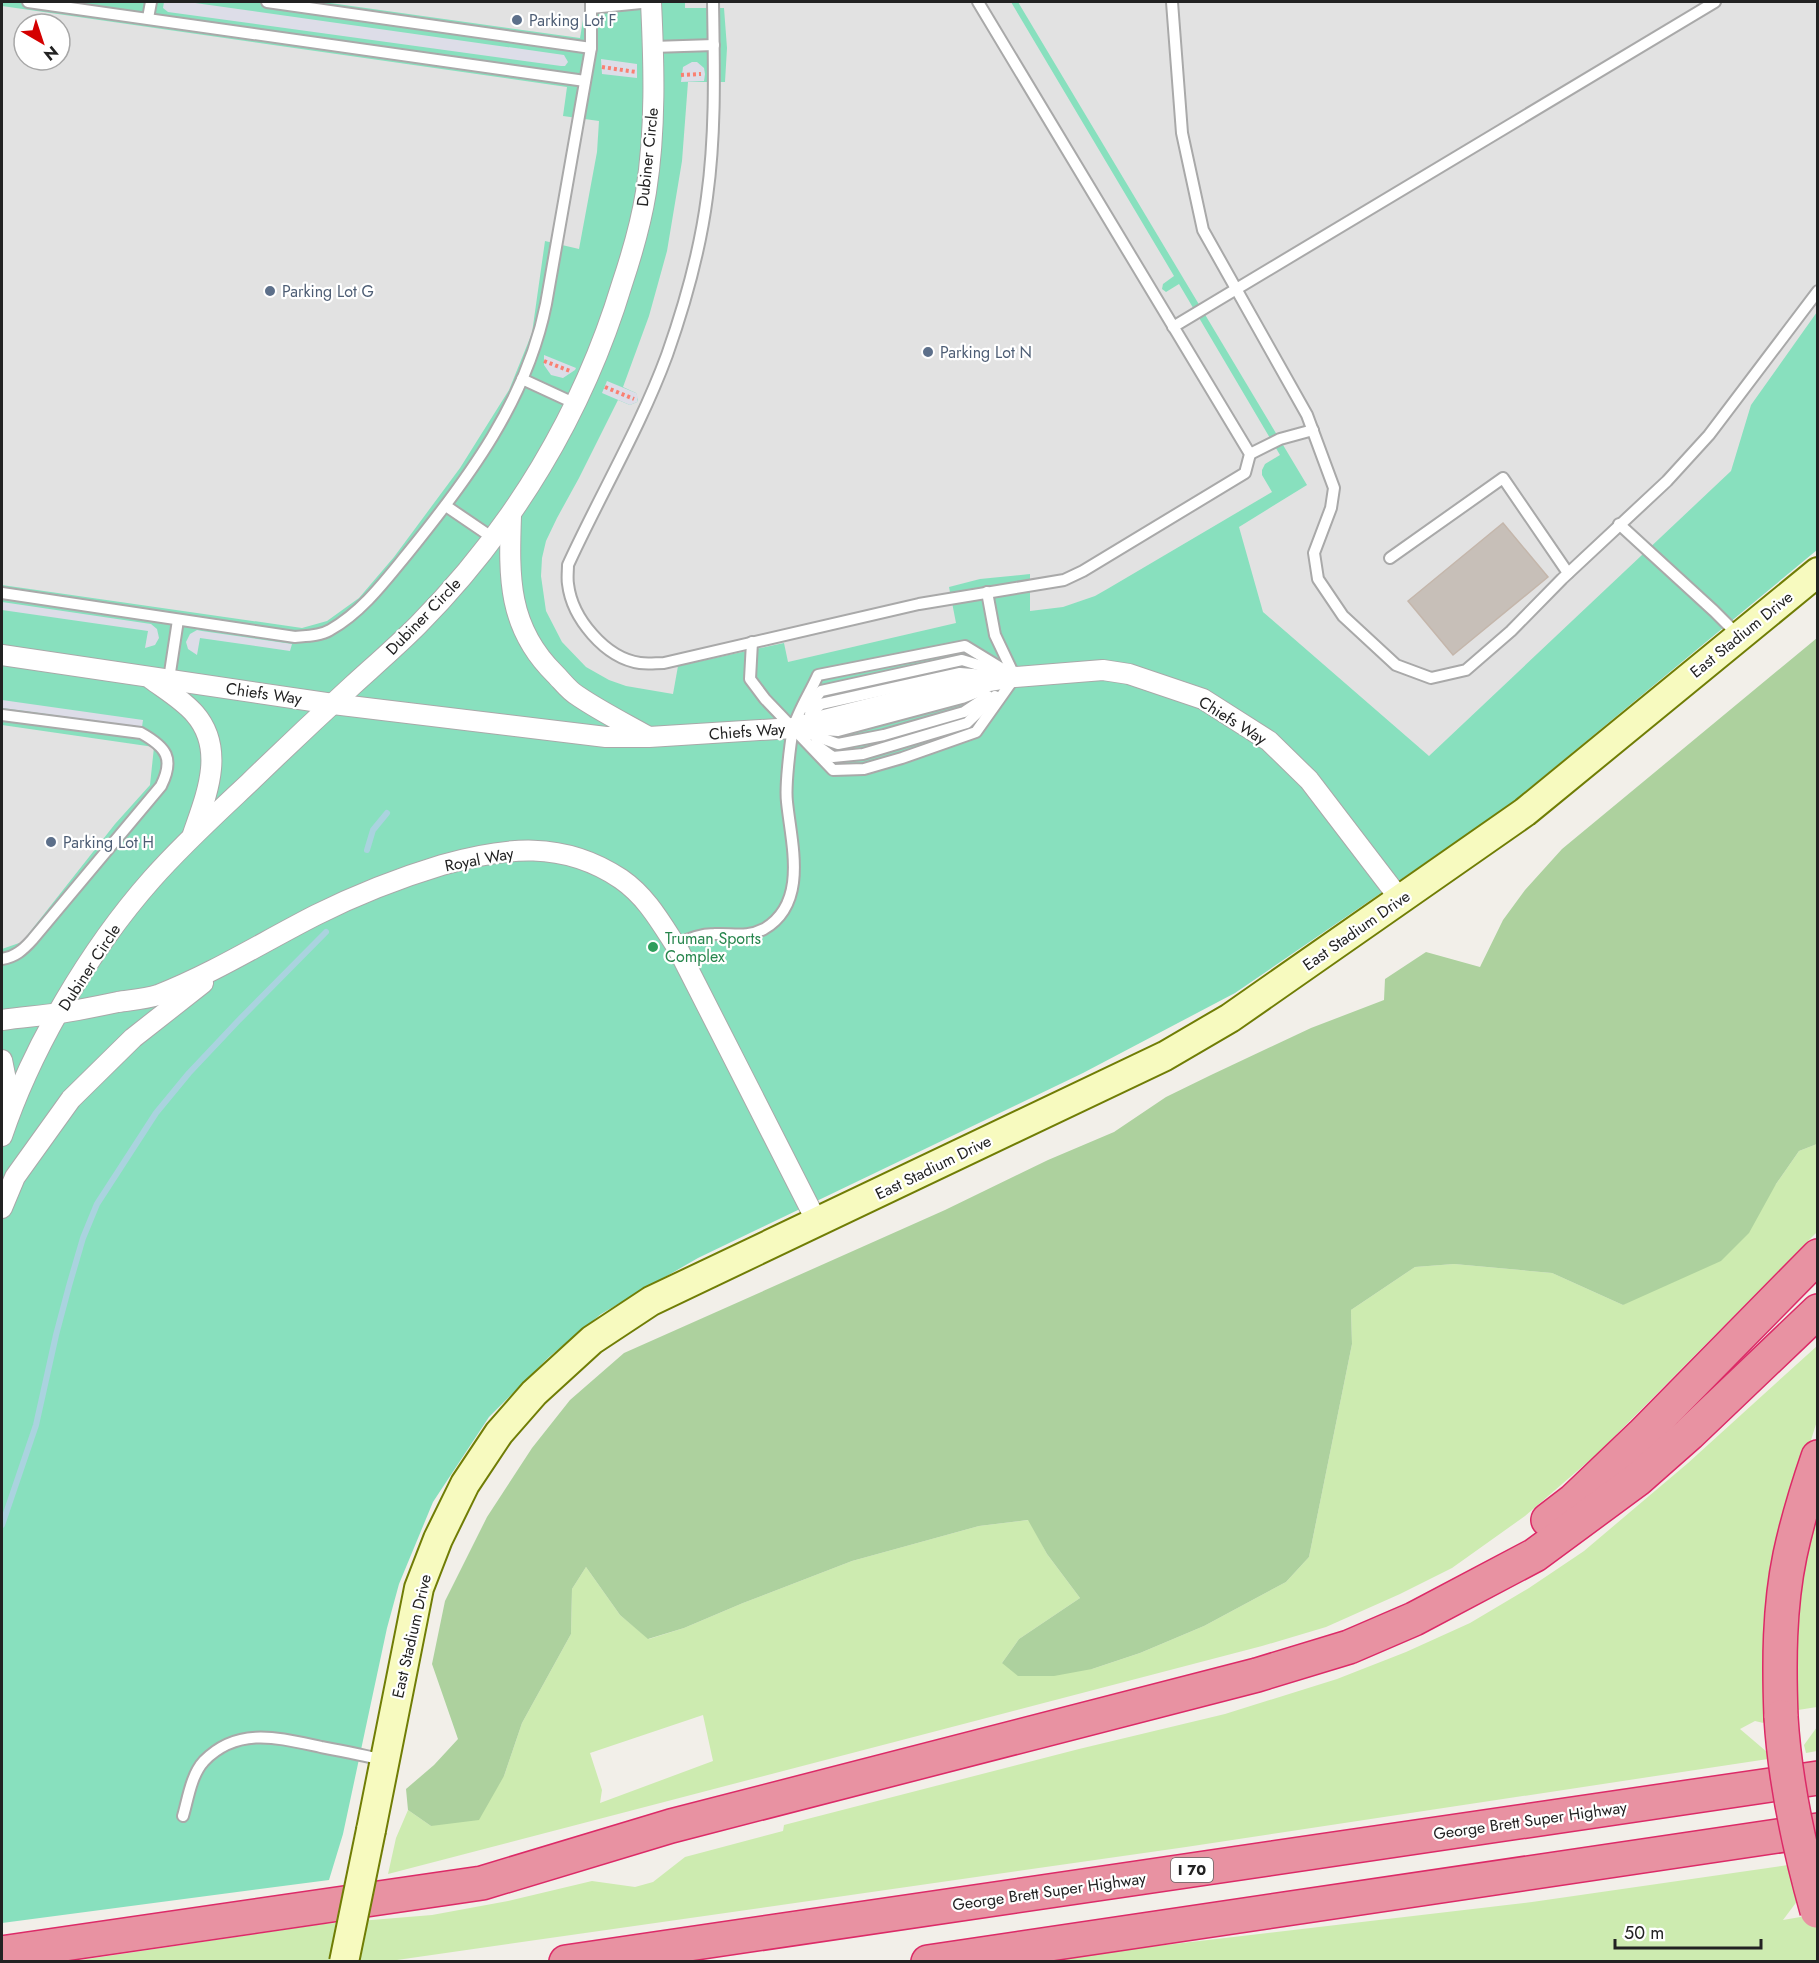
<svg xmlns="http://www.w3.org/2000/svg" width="1819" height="1963" viewBox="0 0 1819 1963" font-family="Jost,sans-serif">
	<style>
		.grass { fill: #cdebb0; fill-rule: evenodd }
		.forest { fill: #add19e }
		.pitch { fill: #88e0be; fill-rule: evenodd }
		.parking { fill: #e2e2e2; fill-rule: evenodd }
		.plaza { fill: #dddde8 }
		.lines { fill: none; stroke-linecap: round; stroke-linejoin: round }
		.stream { stroke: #aad3df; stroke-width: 6 }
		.building { fill: #c7bfb8; stroke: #c4b6ab; stroke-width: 1.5 }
		.lane-casing { stroke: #a9a9a9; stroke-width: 14 }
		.street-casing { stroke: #a9a9a9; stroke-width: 22 }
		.secondary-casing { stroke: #707d05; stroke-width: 32 }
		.highway-casing { stroke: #dc2a67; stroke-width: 36 }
		.path { stroke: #fa8072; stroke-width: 4; stroke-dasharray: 3 3; stroke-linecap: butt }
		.lane { stroke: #fff; stroke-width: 10 }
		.street { stroke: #fff; stroke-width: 20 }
		.secondary { stroke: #f7fabf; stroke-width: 28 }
		.highway { stroke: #e892a2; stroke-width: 33 }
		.secondary-bridge-casing { stroke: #707d05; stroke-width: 32; stroke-linecap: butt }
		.highway-bridge-casing { stroke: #dc2a67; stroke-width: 36; stroke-linecap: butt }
		.secondary-bridge { stroke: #f7fabf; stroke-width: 28 }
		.highway-bridge { stroke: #e892a2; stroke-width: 33 }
		.service-dot { fill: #5c6f8a; stroke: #fff; stroke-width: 2 }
		.leisure-dot { fill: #2e9e5b; stroke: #fff; stroke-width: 2 }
		.labels { text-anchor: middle; stroke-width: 4.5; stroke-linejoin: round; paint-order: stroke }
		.shield { fill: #fff; stroke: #646464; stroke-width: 1.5 }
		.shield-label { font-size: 15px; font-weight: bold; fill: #222 }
		.service-label { font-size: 16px; fill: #4e5e75; stroke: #fff; text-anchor: start }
		.street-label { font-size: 16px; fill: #222; stroke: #fff }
		.leisure-label { font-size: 16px; fill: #27864d; stroke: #fff; text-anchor: start }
	</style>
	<rect width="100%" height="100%" fill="#f2efe9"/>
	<!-- grass -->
	<g class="grass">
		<path d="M1817 1144V1232L1598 1453 1525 1516 1452 1568 1400 1594 1326 1627 1262 1646 388 1874 396 1838 408 1810 431 1826 504 1776 522 1723 571 1634 572 1589 586 1567 620 1615 649 1639 684 1628 743 1603 852 1561 979 1526 1029 1520 1047 1554 1080 1598 1019 1639 1002 1663 1092 1669 1140 1653 1204 1626 1286 1582 1309 1557 1352 1344 1351 1310 1415 1267 1454 1264 1552 1273 1623 1305 1776 1184 1799 1151ZM703 1715 713 1761 600 1803 602 1790 590 1753Z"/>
		<polygon points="1817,1346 1817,1421 1793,1498 1772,1725 1755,1721 1740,1729 1767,1752 1768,1759 1186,1847 390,1961 67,1962 323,1924 432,1915 508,1901 592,1881 635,1887 653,1882 685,1857 783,1831 784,1825 1079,1749 1225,1714 1337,1679 1406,1652 1470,1623 1529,1588 1584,1551 1688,1463"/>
		<path d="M1817 1512V1707L1798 1710C1793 1639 1800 1580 1817 1512Z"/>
		<polygon points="1817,1727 1817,1751 1806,1753 1804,1745"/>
		<polygon points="1795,1864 1798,1900 1783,1920 1812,1915 1818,1929 1817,1962 1050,1962 1097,1953 1532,1902"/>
	</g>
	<!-- forest -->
	<polygon class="forest" points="1817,638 1817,1144 1799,1151 1776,1184 1749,1233 1721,1261 1623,1305 1552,1273 1454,1264 1415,1267 1351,1310 1352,1344 1309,1557 1286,1582 1204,1626 1140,1653 1092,1669 1054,1676 1018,1676 1002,1663 1019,1639 1080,1598 1047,1554 1028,1520 979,1526 852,1561 743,1603 684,1628 648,1639 620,1615 586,1567 572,1589 571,1634 522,1723 504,1776 479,1820 431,1826 408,1810 406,1789 434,1765 458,1739 432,1664 445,1601 487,1517 532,1448 570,1400 624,1353 945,1210 1048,1160 1114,1132 1166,1097 1211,1075 1311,1028 1384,1000 1385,979 1426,952 1480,967 1503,920 1525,890 1562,849"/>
	<!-- pitch -->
	<path class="pitch" d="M2 2H1818L1817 550 1508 806 1235 993 1083 1073 698 1258 601 1314 549 1357 489 1417 433 1502 399 1584 387 1628 343 1834 329 1880 2 1923ZM24 24H60V60H24Z"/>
	<!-- parking -->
	<g class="parking">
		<polygon points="323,2 586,2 580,38"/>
		<polygon points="685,2 1011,2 1174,276 1163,284 1162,289 1166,292 1179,284 1280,455 1265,464 1262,470 1262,475 1272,492 1109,588 1095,596 1063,607 1030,611 1030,574 980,579 949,587 956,623 788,662 784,643 678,666 673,694 626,686 609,680 586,667 562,642 546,611 541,576 542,558 546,541 557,518 579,478 618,400 630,405 637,402 638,399 636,393 623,387 649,316 667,251 682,161 688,82 725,82 727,48 724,8 685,8"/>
		<polygon points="1018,2 1817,2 1817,312 1751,405 1731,471 1429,756 1263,612 1239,527 1307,485"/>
		<path d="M2 6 567 87 563 116 599 121 597 152 579 249 545 241 532 333 509 390 460 468 394 557 359 598 327 621 302 628 2 585ZM24 24H60V60H24Z"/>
		<polygon points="2,725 154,747 150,785 115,824 22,942 2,949"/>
	</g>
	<!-- plaza -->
	<g class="plaza">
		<polygon points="164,2 188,2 564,55 568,62 565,66 561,66 168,12 163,8"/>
		<polygon points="601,59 637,64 637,78 602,74"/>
		<polygon points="692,62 697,62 704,68 705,74 704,81 681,82 683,67"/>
		<polygon points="544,355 576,368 575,370 563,378 551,375 544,365"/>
		<polygon points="607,381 636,393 638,397 637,402 630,405 602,393"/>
		<polygon points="2,602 151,624 157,629 159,638 155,645 145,648 148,631 2,610"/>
		<polygon points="197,630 202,631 292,644 290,651 200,638 197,655 188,649 186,642 190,634"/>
		<polygon points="2,700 143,720 142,727 2,708"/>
	</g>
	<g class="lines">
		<!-- stream -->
		<g class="stream">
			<polyline points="367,850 373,830 387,813"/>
			<polyline points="2,1525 36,1425 56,1335 69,1286 83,1238 97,1204 156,1113 189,1073 238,1021 326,932"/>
		</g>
	</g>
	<!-- building -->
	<polygon class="building" points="1503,523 1548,577 1453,655 1408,601"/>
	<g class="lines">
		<defs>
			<g id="lane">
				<polyline points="28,2 585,81"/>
				<polyline points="267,2 591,48"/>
				<path d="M713 2C714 66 716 132 707 197 700 251 685 304 667 355 640 428 600 495 568 565 568 571 567 578 568 584 572 618 605 658 640 663 648 664 656 663 664 663L919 604 1064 580 1083 571 1245 473 1250 454 978 2"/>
				<polyline points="1172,2 1182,133 1203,230 1307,415 1334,488 1331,508 1314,553 1318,579 1343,616 1396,665 1431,678 1466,670 1511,631 1562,579 1667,481 1709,435 1818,291"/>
				<polyline points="591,8 651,2"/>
				<polyline points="148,18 151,2"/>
				<polyline points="653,47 714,45"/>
				<polyline points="1173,327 1715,2"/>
				<polyline points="522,379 576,404"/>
				<polyline points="1250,454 1280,439 1313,430"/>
				<polyline points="446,506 493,538"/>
				<polyline points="1619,524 1714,611 1739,636"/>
				<polyline points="1390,558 1503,478 1568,573"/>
				<polyline points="987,592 995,635 1015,677"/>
				<path d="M2 593 295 637C307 636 320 636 330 630 362 612 385 581 408 553 468 479 527 400 546 304L591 48V2"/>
				<polyline points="752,642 750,679 765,699 833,770 864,769 902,758 976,732 1015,677"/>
				<polyline points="169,679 178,620"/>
				<polyline points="808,708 821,691 962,660 998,671"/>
				<polyline points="810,714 821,704 960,673 985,675"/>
				<path d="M2 715 141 733C166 747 175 758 161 786L32 940C23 950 15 957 2 959"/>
				<polyline points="796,729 838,744 884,735 964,712 988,696"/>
				<polyline points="811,729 838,731 962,698 985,689"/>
				<polyline points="815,744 833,757 863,754 967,723 995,696"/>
				<path d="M675 945C689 939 700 934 714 934 732 933 747 938 764 929 809 903 791 843 787 802 785 787 790 745 793 729 797 713 811 691 818 675L965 646 1014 676"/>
				<path d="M183 1816C188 1799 191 1775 204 1761 238 1726 279 1738 321 1747 342 1751 363 1755 383 1760"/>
			</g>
			<g id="street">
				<path d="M511 515C509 576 507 627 555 674 562 681 569 691 578 696 600 711 624 723 647 736"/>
				<polyline points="2,655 333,704 606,737 649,737 793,728 959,686 1015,677 1103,670 1129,674 1203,699 1269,741 1309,780 1400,899"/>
				<path d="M151 679C166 690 183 700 195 714 226 750 206 796 193 834"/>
				<path d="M2 1020C21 1017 41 1016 60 1013 79 1010 99 1006 118 1002 131 1000 146 999 158 995 214 973 263 942 316 915 356 895 399 878 442 865 505 847 563 840 621 879 647 897 661 923 678 949L817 1222"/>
				<polyline points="2,1060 8,1090 4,1111"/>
				<path d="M2 1136C32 1047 90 949 152 879 182 845 216 814 249 783 283 750 318 717 353 685 375 665 397 646 418 625 513 529 583 413 622 284 632 254 641 223 646 192 656 129 654 64 651 2"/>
				<polyline points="2,1208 15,1177 71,1099 133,1038 203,983"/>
			</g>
			<polyline id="secondary" points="371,1830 419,1588 438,1539 465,1484 499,1433 534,1393 592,1340 651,1301 1165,1056 1230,1018 1525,812 1818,572"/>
			<g id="highway">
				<polyline points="1548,1520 1574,1500 1642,1435 1818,1256"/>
				<path d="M1781 1717C1779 1663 1779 1608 1790 1555 1797 1522 1807 1489 1818 1457"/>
				<polyline points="2,1953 482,1883 671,1826 1257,1675 1349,1647 1414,1619 1535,1555 1638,1479 1689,1434 1818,1311"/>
				<polyline points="566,1962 1818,1778"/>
				<polyline points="928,1962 1818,1830"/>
			</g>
		</defs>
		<!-- lane casing -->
		<use href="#lane" class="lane-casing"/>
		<!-- street casing -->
		<use href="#street" class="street-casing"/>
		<!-- secondary casing -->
		<use href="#secondary" class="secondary-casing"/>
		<!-- highway casing -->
		<use href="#highway" class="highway-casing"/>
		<!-- path -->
		<g class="path">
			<polyline points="602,67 636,72"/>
			<polyline points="681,75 701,74"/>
			<polyline points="544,361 570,371"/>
			<polyline points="605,387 634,399"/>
		</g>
		<!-- lane -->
		<use href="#lane" class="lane"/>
		<!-- street -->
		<use href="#street" class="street"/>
		<!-- secondary -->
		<use href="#secondary" class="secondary"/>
		<!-- highway -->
		<use href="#highway" class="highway"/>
		<defs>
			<polyline id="secondary-bridge" points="344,1962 371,1830"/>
			<path id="highway-bridge" d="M1781 1717C1785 1784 1799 1847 1817 1911"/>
		</defs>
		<!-- secondary-bridge casing -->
		<use href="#secondary-bridge" class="secondary-bridge-casing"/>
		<!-- highway-bridge casing -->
		<use href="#highway-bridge" class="highway-bridge-casing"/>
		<!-- secondary-bridge -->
		<use href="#secondary-bridge" class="secondary-bridge"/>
		<!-- highway-bridge -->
		<use href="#highway-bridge" class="highway-bridge"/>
	</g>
	<!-- markers -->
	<g class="service-dot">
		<circle cx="517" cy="20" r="6"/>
		<circle cx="270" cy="291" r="6"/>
		<circle cx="928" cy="352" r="6"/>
		<circle cx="51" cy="842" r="6"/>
	</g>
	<circle class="leisure-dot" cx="653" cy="947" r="6"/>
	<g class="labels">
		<!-- shield labels -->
		<rect class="shield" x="1171" y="1858" width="42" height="24" rx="4.5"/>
		<g class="shield-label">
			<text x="1192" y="1875">I 70</text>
		</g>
		<!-- service labels -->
		<g class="service-label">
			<text x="529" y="26">Parking Lot F</text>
			<text x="282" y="297">Parking Lot G</text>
			<text x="940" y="358">Parking Lot N</text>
			<text x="63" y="848">Parking Lot H</text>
		</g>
		<!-- street labels -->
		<g class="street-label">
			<text transform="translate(647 157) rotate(-84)" y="6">Dubiner Circle</text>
			<text transform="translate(423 616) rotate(-46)" y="6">Dubiner Circle</text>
			<text transform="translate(1741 634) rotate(-39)" y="6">East Stadium Drive</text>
			<text transform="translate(264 693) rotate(8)" y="6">Chiefs Way</text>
			<text transform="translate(1233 720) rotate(32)" y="6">Chiefs Way</text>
			<text transform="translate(747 731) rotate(-4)" y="6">Chiefs Way</text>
			<text transform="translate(479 859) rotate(-11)" y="6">Royal Way</text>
			<text transform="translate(1356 930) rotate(-35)" y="6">East Stadium Drive</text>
			<text transform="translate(89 967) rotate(-57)" y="6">Dubiner Circle</text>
			<text transform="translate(933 1167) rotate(-26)" y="6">East Stadium Drive</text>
			<text transform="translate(411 1636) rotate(-77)" y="6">East Stadium Drive</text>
			<text transform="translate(1530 1820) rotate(-8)" y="6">George Brett Super Highway</text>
			<text transform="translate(1049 1891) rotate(-8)" y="6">George Brett Super Highway</text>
		</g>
		<!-- leisure labels -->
		<g class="leisure-label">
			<text x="665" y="944">Truman Sports<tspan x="665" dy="18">Complex</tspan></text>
		</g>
	</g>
	<!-- border -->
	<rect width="1819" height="1963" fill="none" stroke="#222222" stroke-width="6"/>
	<!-- north arrow -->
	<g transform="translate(42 42) rotate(141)"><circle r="28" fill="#ffffff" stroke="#a7a7a7" stroke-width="1.5"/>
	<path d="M0-4.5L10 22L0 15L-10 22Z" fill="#d40000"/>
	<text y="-9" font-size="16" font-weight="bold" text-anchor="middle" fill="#222222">N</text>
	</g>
	<!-- scale -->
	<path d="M1615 1939v9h146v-9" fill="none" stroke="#222222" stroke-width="3"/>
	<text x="1624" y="1939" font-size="18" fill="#222222" stroke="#ffffff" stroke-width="4.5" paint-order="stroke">50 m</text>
</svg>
